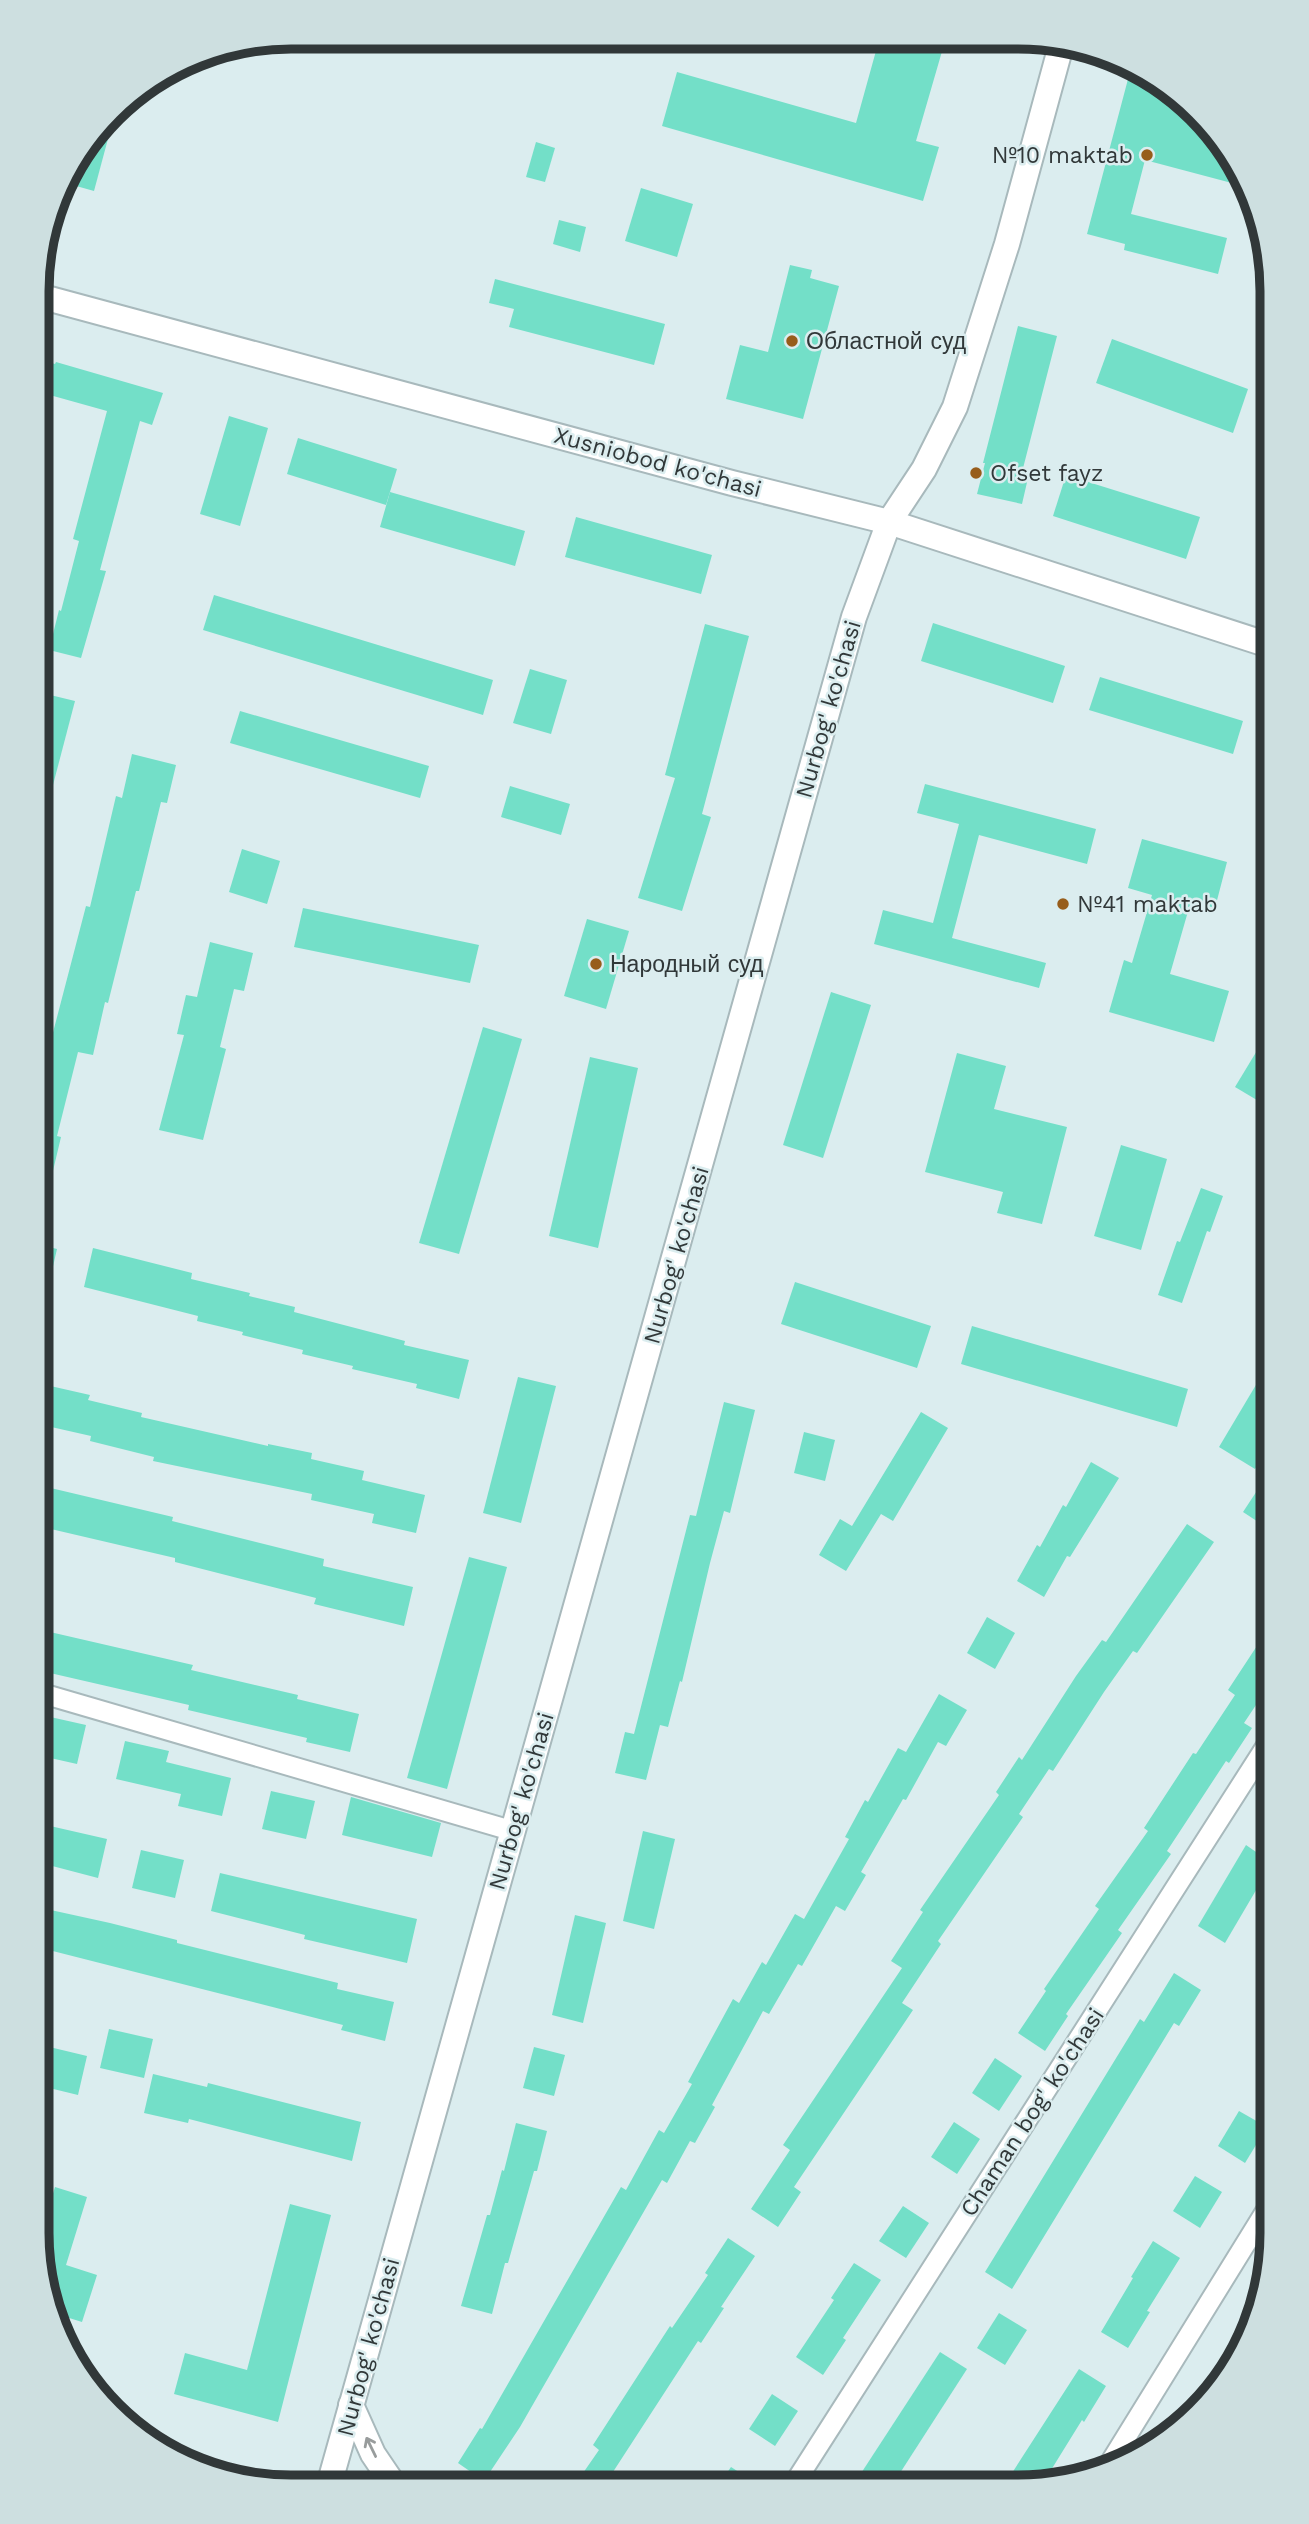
<svg xmlns="http://www.w3.org/2000/svg" width="1309" height="2524" viewBox="0 0 1309 2524" font-family="'Work Sans',sans-serif">
	<style>
		.building { fill: #73dfc8 }
		.lines { fill: none; stroke-linecap: round; stroke-linejoin: round }
		.minor-casing { stroke: #a8b9bc; stroke-width: 23 }
		.tertiary-casing { stroke: #a8b9bc; stroke-width: 28 }
		.minor { stroke: #fff; stroke-width: 19 }
		.tertiary { stroke: #fff; stroke-width: 24 }
		.oneway { stroke: #989c9c }
		.poi-dot { fill: #975d1b; stroke: #dbedef; stroke-width: 2.5 }
		.labels { text-anchor: middle; stroke-width: 5; stroke-linejoin: round; paint-order: stroke }
		.poi-label { font-size: 23px; fill: #313839; stroke: #dbedef; text-anchor: start }
		.street-label { font-size: 23px; fill: #313839; stroke: #dbedef }
		.rim { fill: none; stroke: #313839; stroke-width: 9 }
	</style>
	<rect width="100%" height="100%" fill="#dbedef"/>
	<!-- building -->
	<g class="building">
		<polygon points="879,40 945,41 916,141 939,147 923,201 662,126 677,72 856,123"/>
		<polygon points="1132,64 1186,100 1243,186 1145,160 1131,214 1227,238 1218,274 1124,250 1125,244 1087,234"/>
		<polygon points="116,109 94,191 62,182 63,178"/>
		<polygon points="536,142 555,148 545,182 526,177"/>
		<polygon points="641,188 693,204 677,257 625,241"/>
		<polygon points="559,220 586,227 580,252 553,244"/>
		<polygon points="790,265 812,270 810,278 839,286 803,419 726,399 740,345 768,352"/>
		<polygon points="495,279 665,324 654,365 509,327 514,309 489,303"/>
		<polygon points="1018,326 1057,336 1021,476 1028,478 1022,504 977,494 985,463 983,463"/>
		<polygon points="1112,339 1248,389 1233,433 1096,383"/>
		<polygon points="39,359 55,364 56,362 163,393 152,425 140,421 100,570 106,571 81,658 49,650 59,610 61,611 79,541 73,539 107,411 39,392"/>
		<polygon points="229,416 268,428 240,526 200,514"/>
		<polygon points="298,438 397,469 386,505 287,474"/>
		<polygon points="1066,475 1200,517 1186,559 1053,516"/>
		<polygon points="390,492 525,531 515,566 380,527"/>
		<polygon points="576,517 712,555 701,594 565,557"/>
		<polygon points="214,595 493,680 483,715 203,630"/>
		<polygon points="933,623 1065,666 1053,703 921,661"/>
		<polygon points="705,624 749,636 702,814 711,817 682,911 638,898 675,778 665,775"/>
		<polygon points="530,669 567,680 551,734 513,723"/>
		<polygon points="1100,677 1243,721 1233,754 1089,710"/>
		<polygon points="42,693 75,701 53,785 38,782 38,708"/>
		<polygon points="240,711 429,766 420,798 230,743"/>
		<polygon points="132,754 176,765 167,803 161,802 139,891 136,891 108,1003 105,1002 93,1055 78,1052 57,1136 61,1137 52,1175 38,1172 38,1066 44,1067 86,906 90,907 116,796 122,798"/>
		<polygon points="925,784 1096,829 1087,864 979,835 952,938 1046,963 1039,988 874,944 883,910 933,923 959,824 917,813"/>
		<polygon points="510,786 570,804 561,835 501,817"/>
		<polygon points="1142,839 1227,862 1215,908 1191,901 1170,974 1229,991 1214,1042 1109,1012 1124,960 1132,963 1152,895 1128,888"/>
		<polygon points="242,849 280,861 267,904 229,892"/>
		<polygon points="303,908 479,945 470,983 294,947"/>
		<polygon points="587,919 629,931 606,1009 564,996"/>
		<polygon points="210,942 253,953 244,991 234,989 220,1047 226,1049 203,1140 159,1130 184,1035 177,1034 186,995 197,997"/>
		<polygon points="831,992 871,1005 823,1158 783,1145"/>
		<polygon points="483,1027 522,1039 459,1254 419,1243"/>
		<polygon points="1258,1049 1272,1058 1272,1109 1235,1087"/>
		<polygon points="957,1053 1006,1066 994,1109 1067,1127 1042,1224 997,1213 1003,1192 925,1172"/>
		<polygon points="590,1057 638,1068 598,1248 549,1236"/>
		<polygon points="1121,1145 1167,1159 1141,1250 1094,1236"/>
		<polygon points="1201,1188 1223,1196 1210,1232 1207,1231 1182,1303 1158,1295 1177,1241 1180,1242"/>
		<polygon points="38,1244 57,1249 45,1301 38,1300"/>
		<polygon points="93,1248 192,1273 191,1279 250,1293 249,1296 295,1307 294,1312 405,1341 404,1345 469,1360 459,1399 416,1388 417,1384 352,1369 353,1366 302,1354 303,1350 242,1335 243,1332 197,1321 198,1316 84,1287"/>
		<polygon points="795,1282 931,1326 917,1368 781,1324"/>
		<polygon points="972,1326 1188,1389 1177,1427 961,1364"/>
		<polygon points="1272,1358 1272,1441 1255,1469 1219,1447"/>
		<polygon points="518,1377 556,1386 521,1523 483,1513"/>
		<polygon points="46,1385 90,1395 88,1400 142,1413 141,1417 268,1446 268,1444 312,1453 311,1459 364,1471 362,1480 425,1495 416,1533 372,1523 374,1514 311,1500 312,1494 153,1461 154,1457 90,1441 91,1436 38,1424"/>
		<polygon points="724,1402 755,1410 730,1513 724,1511 710,1563 682,1682 680,1681 668,1727 660,1725 646,1780 615,1773 625,1732 634,1734 690,1515 696,1516"/>
		<polygon points="921,1412 948,1428 893,1521 881,1514 846,1571 819,1555 840,1519 852,1526"/>
		<polygon points="804,1432 835,1440 825,1481 794,1473"/>
		<polygon points="1091,1462 1119,1478 1070,1557 1067,1556 1044,1597 1017,1581 1037,1545 1040,1547 1063,1505 1066,1507"/>
		<polygon points="1272,1468 1272,1531 1243,1512"/>
		<polygon points="38,1485 173,1517 172,1521 324,1559 323,1566 413,1587 404,1626 314,1604 316,1598 175,1562 175,1558 38,1526"/>
		<polygon points="1187,1524 1214,1542 1137,1653 1133,1651 1104,1692 1053,1771 1049,1769 1019,1814 1023,1817 938,1941 941,1944 902,2003 913,2010 794,2187 801,2192 778,2227 751,2209 790,2150 783,2145 902,1968 891,1961 923,1912 920,1910 999,1795 996,1792 1019,1757 1022,1760 1076,1676 1102,1640 1106,1642"/>
		<polygon points="469,1557 507,1567 447,1789 407,1778"/>
		<polygon points="987,1617 1015,1633 995,1669 967,1653"/>
		<polygon points="1272,1623 1272,1681 1244,1723 1252,1728 1229,1763 1226,1761 1167,1851 1171,1854 1118,1930 1122,1933 1066,2014 1068,2016 1045,2051 1018,2033 1046,1991 1044,1989 1099,1909 1095,1906 1148,1831 1144,1828 1193,1753 1196,1754 1235,1695 1228,1690"/>
		<polygon points="37,1629 193,1665 191,1670 298,1695 297,1699 359,1714 350,1752 306,1742 307,1738 188,1710 189,1705 37,1670"/>
		<polygon points="939,1694 967,1710 946,1746 938,1742 906,1800 903,1799 861,1872 866,1875 845,1911 836,1906 802,1966 798,1964 769,2014 763,2011 712,2105 715,2107 695,2143 690,2141 667,2183 662,2180 520,2427 484,2481 458,2463 480,2428 482,2429 621,2187 626,2190 659,2130 664,2133 692,2084 688,2082 733,1999 739,2003 762,1962 766,1965 795,1914 804,1919 849,1839 845,1837 865,1800 868,1802 898,1748 906,1752"/>
		<polygon points="37,1714 86,1725 77,1764 37,1755"/>
		<polygon points="125,1741 169,1751 166,1762 231,1778 222,1816 178,1806 181,1794 116,1779"/>
		<polygon points="271,1791 315,1801 306,1839 262,1829"/>
		<polygon points="351,1797 441,1823 432,1857 342,1835"/>
		<polygon points="37,1823 107,1839 98,1878 37,1862"/>
		<polygon points="643,1831 675,1839 654,1929 623,1921"/>
		<polygon points="1246,1845 1272,1863 1225,1943 1198,1926"/>
		<polygon points="141,1850 184,1860 175,1898 132,1888"/>
		<polygon points="220,1873 417,1919 407,1963 304,1939 305,1935 211,1911"/>
		<polygon points="37,1907 110,1923 177,1940 177,1943 338,1983 337,1989 394,2002 385,2041 341,2030 343,2025 37,1947"/>
		<polygon points="575,1915 606,1923 583,2023 552,2015"/>
		<polygon points="1174,1973 1201,1990 1179,2026 1174,2023 1012,2289 985,2272 1140,2019 1144,2022"/>
		<polygon points="109,2029 153,2039 144,2078 100,2068"/>
		<polygon points="37,2044 87,2056 78,2095 37,2085"/>
		<polygon points="534,2047 565,2055 554,2096 523,2088"/>
		<polygon points="995,2058 1022,2076 999,2111 972,2093"/>
		<polygon points="153,2074 207,2087 208,2083 361,2122 352,2161 189,2119 188,2123 144,2113"/>
		<polygon points="1239,2111 1267,2127 1245,2163 1218,2146"/>
		<polygon points="954,2122 980,2139 957,2174 931,2157"/>
		<polygon points="516,2123 547,2131 537,2171 534,2171 508,2263 505,2263 492,2314 461,2306 487,2215 490,2215 502,2170 504,2171"/>
		<polygon points="1195,2176 1222,2192 1200,2228 1173,2211"/>
		<polygon points="55,2187 87,2197 66,2265 97,2275 82,2322 50,2312 37,2233 37,2219 44,2222"/>
		<polygon points="290,2204 331,2215 278,2422 174,2394 185,2353 247,2370"/>
		<polygon points="903,2206 929,2223 906,2258 879,2241"/>
		<polygon points="728,2238 755,2256 721,2307 724,2308 701,2343 698,2341 611,2475 627,2486 574,2486 599,2450 593,2445 670,2326 672,2328 708,2275 705,2273"/>
		<polygon points="1153,2241 1180,2258 1147,2311 1150,2312 1128,2348 1101,2332 1133,2278 1131,2277"/>
		<polygon points="854,2263 881,2280 843,2338 846,2340 823,2375 796,2357 834,2300 831,2298"/>
		<polygon points="999,2313 1027,2330 1005,2365 977,2348"/>
		<polygon points="940,2352 967,2369 891,2487 865,2487 856,2481"/>
		<polygon points="1079,2369 1106,2386 1084,2422 1082,2420 1043,2483 1003,2487"/>
		<polygon points="772,2394 798,2411 775,2446 749,2429"/>
		<polygon points="731,2467 762,2487 718,2486"/>
	</g>
	<g class="lines">
		<defs>
			<g id="minor">
				<polyline points="37,1692 513,1831"/>
				<polyline points="1105,2471 1272,2201"/>
				<polyline points="792,2487 1272,1737"/>
			</g>
			<g id="tertiary">
				<polyline points="39,296 732,483 889,522 1272,646"/>
				<polyline points="351,2405 373,2454 394,2485"/>
				<polyline points="329,2485 854,617 889,522 924,469 955,407 1007,244 1062,42"/>
			</g>
		</defs>
		<!-- minor casing -->
		<use href="#minor" class="minor-casing"/>
		<!-- tertiary casing -->
		<use href="#tertiary" class="tertiary-casing"/>
		<!-- minor -->
		<use href="#minor" class="minor"/>
		<!-- tertiary -->
		<use href="#tertiary" class="tertiary"/>
	</g>
	<!-- one-way arrows -->
	<defs><path id="oneway-shaft" d="M-6 0H5M1.5-3L5.5 0L1.5 3" fill="none" stroke-width="1.6" stroke-linecap="round" stroke-linejoin="round" transform="scale(1.75)"/></defs>
	<use class="oneway" href="#oneway-shaft" transform="translate(371 2447) rotate(-116)"/>
	<!-- markers -->
	<g class="poi-dot">
		<circle cx="1147" cy="155" r="7"/>
		<circle cx="792" cy="341" r="7"/>
		<circle cx="976" cy="473" r="7"/>
		<circle cx="1063" cy="904" r="7"/>
		<circle cx="596" cy="964" r="7"/>
	</g>
	<g class="labels">
		<!-- poi labels -->
		<g class="poi-label">
			<text x="1133" y="163" text-anchor="end">№10 maktab</text>
			<text x="806" y="349">Областной суд</text>
			<text x="990" y="481">Ofset fayz</text>
			<text x="1077" y="912">№41 maktab</text>
			<text x="610" y="972">Народный суд</text>
		</g>
		<!-- street labels -->
		<g class="street-label">
			<text transform="translate(658 462) rotate(15)" y="8">Xusniobod ko'chasi</text>
			<text transform="translate(828 709) rotate(-74)" y="8">Nurbog' ko'chasi</text>
			<text transform="translate(676 1255) rotate(-74)" y="8">Nurbog' ko'chasi</text>
			<text transform="translate(521 1801) rotate(-74)" y="8">Nurbog' ko'chasi</text>
			<text transform="translate(1032 2112) rotate(-57)" y="8">Chaman bog' ko'chasi</text>
			<text transform="translate(368 2347) rotate(-75)" y="8">Nurbog' ko'chasi</text>
		</g>
	</g>
	<!-- crop -->
	<path d="M0 0H1309V2524H0ZM291 49H1018A242 242 0 0 1 1260 291V2233A242 242 0 0 1 1018 2475H291A242 242 0 0 1 49 2233V291A242 242 0 0 1 291 49Z" fill="#cddfe0" fill-rule="evenodd"/>
	<path class="rim" d="M291 49H1018A242 242 0 0 1 1260 291V2233A242 242 0 0 1 1018 2475H291A242 242 0 0 1 49 2233V291A242 242 0 0 1 291 49Z"/>
</svg>
